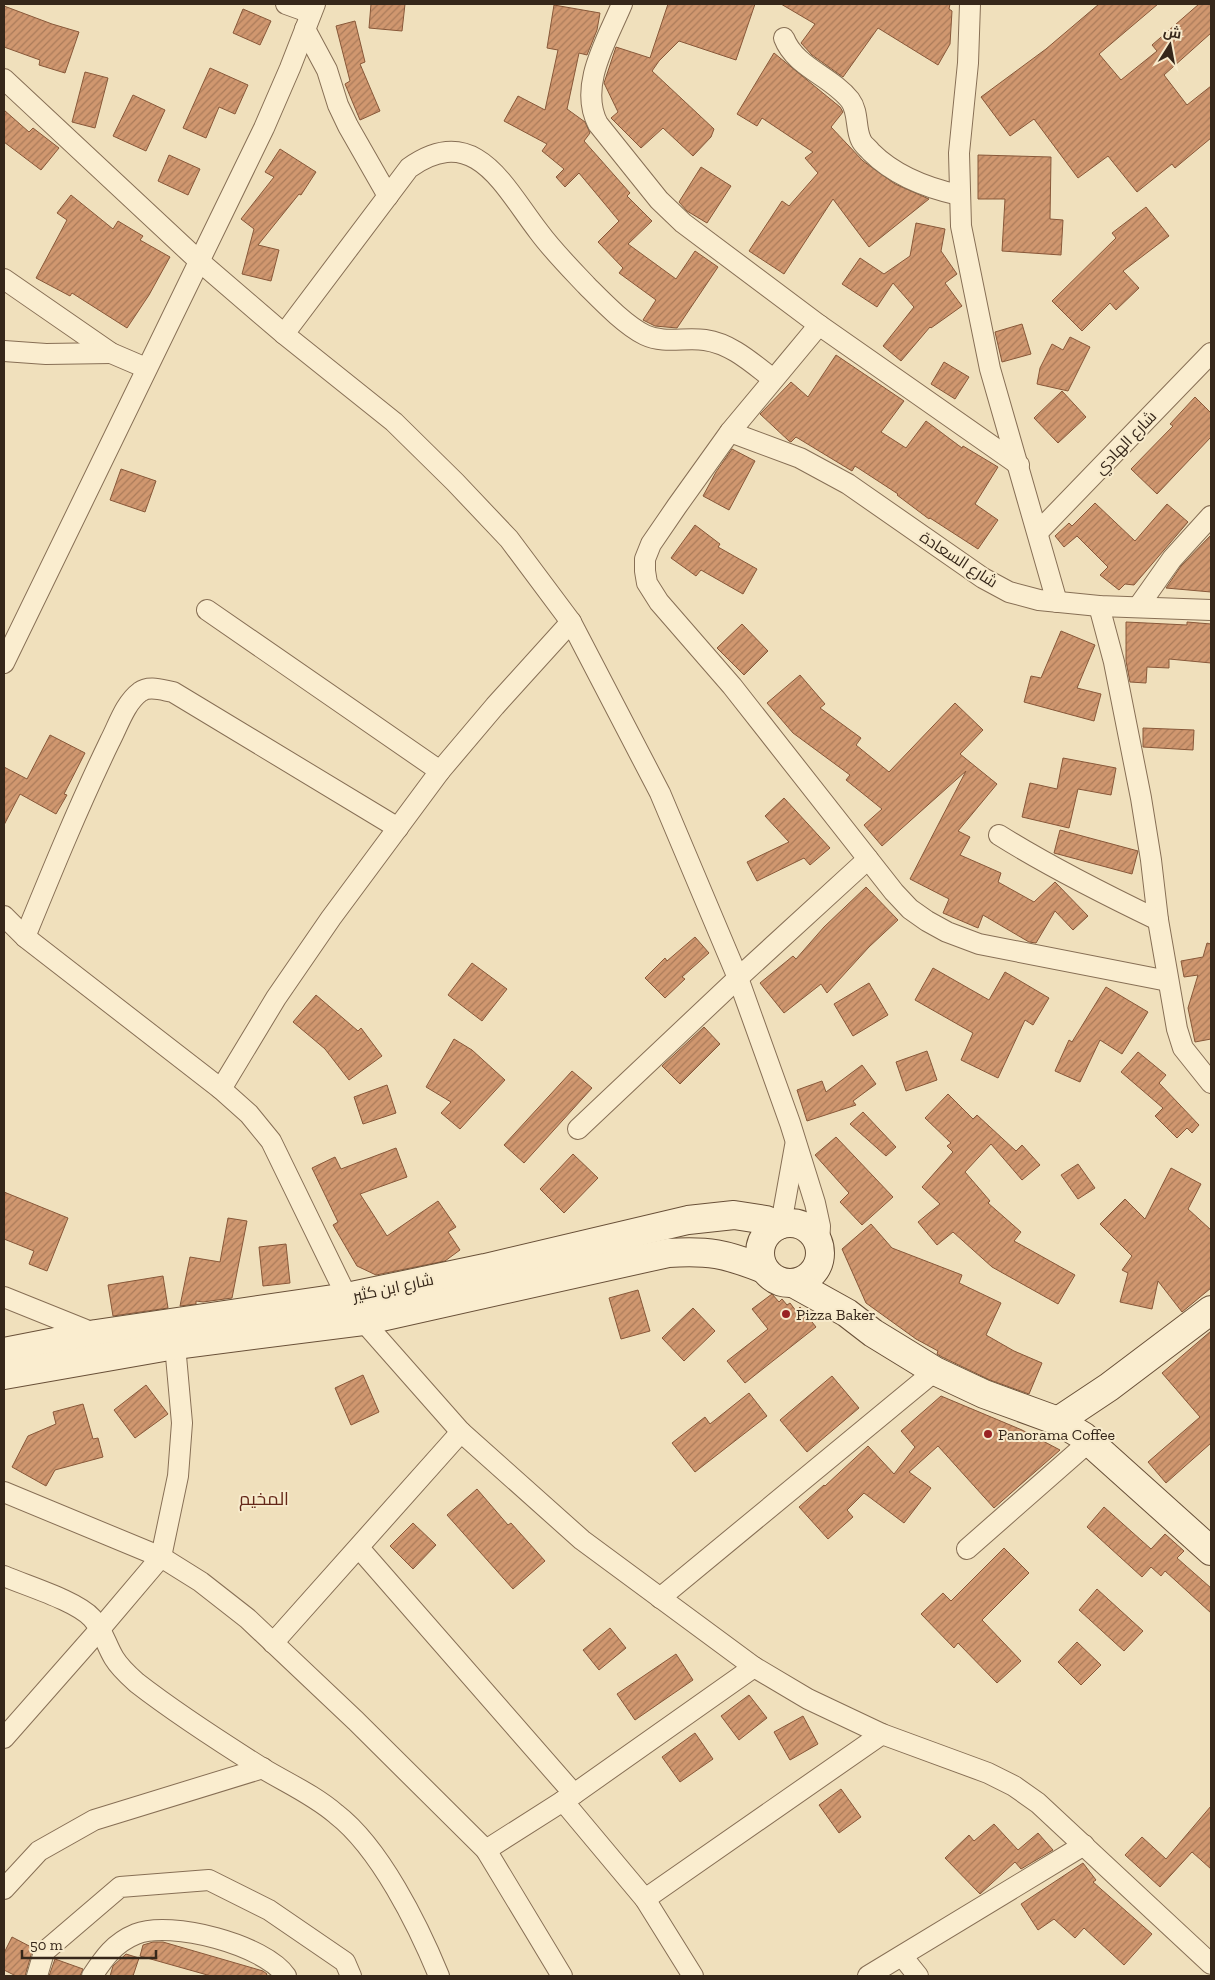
<svg xmlns="http://www.w3.org/2000/svg" width="1215" height="1980" viewBox="0 0 1215 1980" font-family="'Zilla Slab',Cairo,serif">
	<style>
		.building { fill: url(#building-hatch); stroke: #885839 }
		.lines { fill: none; stroke-linecap: round; stroke-linejoin: round }
		.street-casing { stroke: #876f55; stroke-width: 22 }
		.secondary-casing { stroke: #695038; stroke-width: 30 }
		.street { stroke: #faedcf; stroke-width: 20 }
		.secondary { stroke: #faedcf; stroke-width: 28 }
		.poi-dot { fill: #992224; stroke: #f7eacb; stroke-width: 2 }
		.labels { text-anchor: middle; stroke-width: 4; stroke-linejoin: round; paint-order: stroke }
		.street-label { font-size: 16px; fill: #36271a; stroke: #f7eacb }
		.poi-label { font-size: 16px; fill: #36271a; stroke: #f7eacb; text-anchor: start }
		.neighbourhood-label { font-size: 18px; fill: #642718; stroke: #f7eacb }
	</style>
	<defs>
		<pattern id="building-hatch" width="6" height="6" patternUnits="userSpaceOnUse" patternTransform="scale(1.25)"><rect width="6" height="6" fill="#d0976f"/><path d="M-1 1l2-2M0 6l6-6M5 7l2-2" fill="none" stroke="#aa7b5a"/></pattern>
	</defs>
	<rect width="100%" height="100%" fill="#f0e0bc"/>
	<!-- building -->
	<g class="building">
		<polygon points="371,4 405,4 402,31 369,28"/>
		<polygon points="668,4 755,4 736,60 679,41 659,61 652,71 714,129 711,137 693,156 663,128 641,148 611,118 618,112 604,83 616,47 650,58"/>
		<polygon points="781,4 950,4 949,9 952,11 950,44 938,65 878,28 843,77 812,55 801,43 815,24"/>
		<polygon points="1099,4 1158,4 1099,54 1121,80 1157,51 1152,45 1199,4 1211,4 1211,33 1164,75 1187,105 1211,86 1211,138 1175,168 1172,164 1137,192 1108,156 1078,178 1034,119 1010,136 981,97 1046,49"/>
		<polygon points="554,5 600,13 597,30 587,55 579,53 567,109 585,122 590,133 584,141 630,193 627,196 652,221 628,244 676,279 695,251 718,267 677,328 655,326 643,320 656,300 619,273 623,268 598,242 619,221 579,173 565,187 556,177 564,169 542,151 547,144 504,121 518,96 545,110 558,50 547,48"/>
		<polygon points="4,6 52,24 79,32 65,73 39,65 40,60 4,47"/>
		<polygon points="243,9 271,21 260,45 233,33"/>
		<polygon points="355,21 365,62 360,64 380,111 360,120 345,84 350,81 336,26"/>
		<polygon points="774,53 840,107 843,112 831,127 863,161 895,184 929,199 869,247 833,199 784,274 749,251 782,201 789,206 818,173 805,158 813,152 762,118 757,126 737,114"/>
		<polygon points="210,68 248,85 235,114 219,107 206,138 183,128"/>
		<polygon points="85,72 108,78 95,128 72,122"/>
		<polygon points="133,95 165,110 146,151 113,136"/>
		<polygon points="4,110 29,132 33,128 59,148 41,170 4,142"/>
		<polygon points="280,149 316,172 301,195 299,194 258,245 279,250 271,281 242,274 254,229 241,219 274,177 265,172"/>
		<polygon points="169,155 200,169 188,195 158,181"/>
		<polygon points="978,155 1051,157 1050,219 1063,220 1061,255 1002,251 1005,199 978,199"/>
		<polygon points="701,167 731,186 707,223 687,211 679,202"/>
		<polygon points="71,195 113,229 118,221 143,236 140,240 170,257 149,295 127,328 72,293 70,296 36,278 67,220 57,213"/>
		<polygon points="1146,207 1169,236 1123,271 1139,288 1116,310 1110,303 1082,331 1052,301 1116,238 1112,233"/>
		<polygon points="916,223 945,229 941,251 957,274 945,283 962,306 931,328 930,327 901,361 883,346 914,307 893,283 877,307 842,284 860,258 884,274 910,256"/>
		<polygon points="1022,324 1031,354 1002,362 995,332"/>
		<polygon points="1070,337 1090,347 1068,391 1037,384 1040,368 1052,344 1063,350"/>
		<polygon points="836,355 904,401 881,432 906,448 926,421 962,448 963,446 998,467 975,504 998,520 978,549 930,518 929,519 897,495 898,494 855,466 852,471 796,437 791,442 789,441 760,414 791,382 808,397"/>
		<polygon points="944,362 969,377 955,399 931,384"/>
		<polygon points="1062,391 1086,417 1058,443 1034,418"/>
		<polygon points="1195,397 1211,413 1211,437 1157,494 1131,469 1173,426 1170,424"/>
		<polygon points="732,449 755,461 729,510 703,496 716,472"/>
		<polygon points="121,469 156,481 145,512 110,500"/>
		<polygon points="1095,503 1135,541 1167,504 1188,522 1134,585 1125,584 1119,590 1100,575 1108,567 1077,536 1064,547 1055,536 1069,523 1072,526"/>
		<polygon points="695,525 720,544 718,547 757,569 743,594 701,570 696,576 671,558"/>
		<polygon points="1211,535 1211,592 1166,588 1181,566"/>
		<polygon points="1126,622 1187,625 1187,622 1211,624 1211,663 1169,659 1169,668 1147,667 1146,683 1130,682 1126,661"/>
		<polygon points="742,624 768,651 744,675 717,648"/>
		<polygon points="1061,631 1095,645 1077,688 1101,694 1094,721 1024,702 1031,676 1041,678"/>
		<polygon points="800,675 825,704 820,708 861,738 856,745 889,772 955,703 983,730 960,754 997,784 958,831 970,837 960,855 1001,873 998,882 1034,902 1055,882 1088,916 1073,930 1055,911 1036,943 1029,942 983,915 978,928 943,913 949,899 910,879 966,771 882,846 864,825 882,809 846,780 850,775 793,733 767,703"/>
		<polygon points="1143,728 1194,730 1193,750 1143,747"/>
		<polygon points="50,735 85,753 64,794 67,795 56,814 20,794 4,825 4,767 27,779"/>
		<polygon points="1063,758 1116,768 1111,795 1078,789 1069,828 1022,817 1030,783 1057,789"/>
		<polygon points="784,798 830,848 810,865 804,858 757,881 747,862 789,842 765,816"/>
		<polygon points="1060,830 1138,851 1132,874 1054,853"/>
		<polygon points="866,887 898,920 869,947 827,993 821,984 784,1013 760,983 793,956 796,959 824,927"/>
		<polygon points="695,937 709,953 682,977 685,979 665,998 645,978 665,958 667,961"/>
		<polygon points="1207,943 1211,944 1211,1039 1195,1042 1188,1008 1198,975 1184,977 1181,961 1203,957"/>
		<polygon points="472,963 507,989 482,1021 448,995"/>
		<polygon points="933,968 989,1000 1005,972 1049,998 1033,1025 1025,1020 998,1078 961,1060 973,1033 915,1000"/>
		<polygon points="869,983 888,1015 853,1036 834,1004"/>
		<polygon points="1106,987 1148,1012 1122,1054 1100,1040 1080,1082 1055,1071 1069,1040 1072,1042"/>
		<polygon points="316,995 358,1031 361,1028 382,1056 349,1080 325,1049 293,1022"/>
		<polygon points="704,1027 720,1044 680,1084 662,1066"/>
		<polygon points="454,1039 472,1050 505,1080 460,1129 441,1113 451,1102 426,1087"/>
		<polygon points="927,1051 937,1080 906,1091 896,1062"/>
		<polygon points="1138,1052 1166,1075 1159,1083 1199,1125 1192,1133 1187,1128 1177,1138 1155,1116 1163,1108 1121,1072"/>
		<polygon points="862,1065 876,1084 853,1101 856,1105 807,1121 797,1090 822,1081 826,1092"/>
		<polygon points="572,1071 592,1088 524,1163 504,1145"/>
		<polygon points="387,1085 396,1113 363,1124 354,1097"/>
		<polygon points="948,1094 973,1119 977,1115 1016,1151 1022,1145 1040,1165 1022,1180 991,1144 965,1172 990,1201 988,1203 1021,1232 1014,1241 1075,1275 1058,1304 992,1267 953,1232 937,1245 918,1222 940,1204 922,1187 953,1152 947,1146 951,1143 925,1118"/>
		<polygon points="863,1112 896,1147 886,1156 850,1124"/>
		<polygon points="836,1137 893,1197 862,1225 840,1202 849,1193 815,1155"/>
		<polygon points="396,1148 407,1177 360,1194 387,1236 438,1201 456,1227 448,1232 460,1250 445,1261 376,1275 357,1266 333,1225 338,1222 312,1168 335,1157 341,1169"/>
		<polygon points="573,1154 598,1178 564,1213 540,1189"/>
		<polygon points="1078,1164 1095,1188 1078,1199 1061,1175"/>
		<polygon points="1171,1168 1201,1184 1188,1209 1211,1230 1211,1288 1182,1312 1158,1281 1152,1309 1120,1302 1128,1273 1122,1270 1132,1256 1100,1224 1125,1199 1145,1219"/>
		<polygon points="4,1192 68,1218 47,1271 29,1264 34,1251 4,1239"/>
		<polygon points="228,1218 247,1221 232,1298 203,1302 196,1301 196,1304 180,1306 190,1257 220,1262"/>
		<polygon points="871,1224 892,1248 962,1275 959,1283 1001,1303 986,1335 1014,1351 1042,1363 1029,1394 990,1380 942,1357 937,1354 938,1351 916,1339 866,1303 842,1249"/>
		<polygon points="286,1244 290,1283 263,1286 259,1247"/>
		<polygon points="163,1276 168,1308 113,1316 108,1285"/>
		<polygon points="638,1290 650,1331 621,1339 609,1298"/>
		<polygon points="772,1294 779,1302 782,1299 787,1305 790,1303 796,1311 800,1307 816,1327 745,1383 727,1361 768,1329 752,1309"/>
		<polygon points="693,1308 715,1331 684,1361 662,1338"/>
		<polygon points="1211,1331 1211,1443 1166,1483 1148,1462 1200,1417 1162,1373"/>
		<polygon points="363,1375 379,1412 351,1425 335,1388"/>
		<polygon points="832,1376 859,1408 807,1452 780,1420"/>
		<polygon points="146,1385 168,1414 135,1438 114,1410"/>
		<polygon points="749,1393 767,1416 695,1472 672,1443 705,1417 710,1424"/>
		<polygon points="941,1396 1022,1430 1060,1450 994,1508 938,1446 909,1472 931,1488 904,1523 864,1493 847,1510 853,1517 828,1539 799,1507 824,1485 825,1486 868,1446 894,1474 915,1447 901,1431"/>
		<polygon points="83,1404 93,1439 98,1438 103,1457 55,1470 46,1486 12,1467 28,1436 56,1424 53,1412"/>
		<polygon points="477,1489 508,1525 511,1523 545,1561 513,1589 447,1515"/>
		<polygon points="1104,1507 1151,1549 1165,1534 1184,1551 1177,1558 1211,1588 1211,1613 1165,1571 1161,1576 1151,1567 1142,1577 1087,1527"/>
		<polygon points="413,1523 436,1545 413,1569 390,1546"/>
		<polygon points="1004,1548 1029,1573 982,1620 1021,1661 997,1683 958,1643 954,1648 921,1614 943,1593 951,1601"/>
		<polygon points="1097,1589 1143,1631 1124,1651 1079,1610"/>
		<polygon points="610,1628 626,1648 599,1670 583,1650"/>
		<polygon points="1077,1642 1101,1665 1081,1685 1058,1662"/>
		<polygon points="676,1654 693,1680 635,1720 617,1694"/>
		<polygon points="749,1695 767,1718 739,1740 721,1716"/>
		<polygon points="803,1716 818,1744 790,1760 774,1732"/>
		<polygon points="695,1733 713,1759 680,1782 662,1757"/>
		<polygon points="841,1789 861,1817 839,1833 819,1805"/>
		<polygon points="1211,1806 1211,1869 1192,1852 1160,1887 1125,1855 1142,1837 1166,1859"/>
		<polygon points="994,1824 1018,1850 1038,1833 1053,1850 1021,1869 1015,1862 980,1894 945,1858 969,1835 974,1841"/>
		<polygon points="1083,1863 1096,1880 1093,1882 1152,1934 1124,1965 1084,1928 1075,1938 1054,1919 1038,1930 1021,1904"/>
		<polygon points="12,1937 33,1948 25,1976 16,1976 4,1970 4,1953"/>
		<polygon points="153,1942 163,1942 263,1971 267,1974 266,1976 211,1976 140,1956 143,1945"/>
		<polygon points="126,1954 139,1958 133,1976 110,1976 113,1966"/>
		<polygon points="55,1959 83,1969 80,1976 49,1976"/>
	</g>
	<g class="lines">
		<defs>
			<g id="street">
				<polyline points="286,4 311,13"/>
				<path d="M622 4C607 40 578 86 598 124L659 200 683 223 819 325 1019 465"/>
				<polyline points="970,4 968,63 959,153 961,226 990,369 1057,602"/>
				<polyline points="305,29 327,70 338,105 348,126 388,196"/>
				<path d="M784 38C795 67 831 76 850 100 859 112 855 128 861 140 863 145 868 148 871 152 895 176 927 188 959 195"/>
				<polyline points="4,79 199,261 284,334 394,422 455,482 509,539 571,622 660,793 738,978 790,1123 815,1203 820,1226 819,1247"/>
				<polyline points="4,279 111,353 146,368"/>
				<polyline points="819,325 730,432 677,506 651,544 645,559 645,571 647,583 659,602 732,686 894,892 910,909 927,921 947,932 979,944 1168,981"/>
				<path d="M284 334 409 168C475 121 504 187 539 232 553 251 571 269 587 286 603 302 625 325 645 335 664 344 685 337 705 340 732 344 752 363 773 379"/>
				<polyline points="4,351 46,354 111,353"/>
				<polyline points="730,432 800,458 848,484 983,578 1009,592 1039,600 1099,606 1211,610"/>
				<polyline points="1038,532 1211,353"/>
				<polyline points="1099,606 1114,662 1141,798 1151,860 1158,920 1177,1029 1183,1048 1211,1083"/>
				<polyline points="1138,607 1172,559 1211,516"/>
				<polyline points="207,610 440,771"/>
				<polyline points="4,663 264,128 290,68 315,4"/>
				<path d="M999 835C1050 867 1104 894 1158 920"/>
				<polyline points="4,916 25,937 221,1089 249,1114 271,1141 347,1297 363,1321 461,1432 582,1540 754,1667 808,1699 882,1734 988,1773 1014,1786 1038,1803 1211,1964"/>
				<path d="M25 937C52 871 79 805 110 741 118 726 125 703 140 692 149 685 162 690 173 692L398 828"/>
				<polyline points="221,1089 276,998 331,918 440,771 495,706 571,622"/>
				<polyline points="578,1129 738,978 868,859"/>
				<polyline points="781,1224 795,1146"/>
				<polyline points="4,1297 96,1334"/>
				<polyline points="4,1492 161,1557 201,1582 247,1618 356,1721 486,1850 562,1976"/>
				<polyline points="359,1548 574,1794"/>
				<polyline points="967,1549 1090,1441"/>
				<path d="M4 1576C27 1586 77 1601 92 1618 103 1630 106 1645 114 1658 120 1668 128 1675 137 1683 177 1714 219 1741 262 1768 287 1783 314 1795 336 1814 380 1848 418 1925 439 1976"/>
				<polyline points="660,1598 935,1371"/>
				<polyline points="273,1643 461,1432"/>
				<polyline points="4,1738 100,1629 161,1557 178,1476 182,1423 175,1345"/>
				<polyline points="563,1801 645,1899 693,1976"/>
				<polyline points="486,1850 574,1794 754,1667"/>
				<polyline points="4,1889 39,1851 94,1820 263,1768"/>
				<polyline points="645,1899 882,1734"/>
				<polyline points="902,1956 918,1976"/>
				<polyline points="37,1976 44,1952 120,1887 209,1880 269,1910 345,1962 351,1976"/>
				<path d="M92 1976C104 1958 114 1943 136 1934 171 1920 265 1945 286 1976"/>
				<polyline points="868,1976 1084,1845"/>
			</g>
			<g id="secondary">
				<circle cx="790" cy="1253" r="30"/>
				<polyline points="793,1283 847,1313 873,1333 935,1371 984,1394 1058,1421 1083,1436 1211,1551"/>
				<polyline points="4,1352 96,1334 347,1297 485,1268 688,1220 734,1215 766,1220 779,1225"/>
				<path d="M4 1375 175 1345 363 1321 668 1253C708 1250 726 1254 764 1269"/>
				<polyline points="1058,1421 1109,1387 1211,1310"/>
			</g>
		</defs>
		<!-- street casing -->
		<use href="#street" class="street-casing"/>
		<!-- secondary casing -->
		<use href="#secondary" class="secondary-casing"/>
		<!-- street -->
		<use href="#street" class="street"/>
		<!-- secondary -->
		<use href="#secondary" class="secondary"/>
	</g>
	<!-- markers -->
	<g class="poi-dot">
		<circle cx="786" cy="1314" r="5"/>
		<circle cx="988" cy="1434" r="5"/>
	</g>
	<g class="labels">
		<!-- street labels -->
		<g class="street-label">
			<text transform="translate(1125 442) rotate(-46)" y="6">شارع الهادي</text>
			<text transform="translate(959 559) rotate(33)" y="6">شارع السعادة</text>
			<text transform="translate(393 1287) rotate(-12)" y="6">شارع ابن كثير</text>
		</g>
		<!-- poi labels -->
		<g class="poi-label">
			<text x="796" y="1320">Pizza Baker</text>
			<text x="998" y="1440">Panorama Coffee</text>
		</g>
		<!-- neighbourhood labels -->
		<g class="neighbourhood-label">
			<text x="264" y="1505">المخيم</text>
		</g>
	</g>
	<!-- border -->
	<rect width="1215" height="1980" fill="none" stroke="#36271a" stroke-width="10"/>
	<!-- north arrow -->
	<g transform="translate(1170 45) rotate(11)" stroke="#f7eacb" stroke-width="4" paint-order="stroke">
	<path d="M0-4L9 19L0 12L-9 19Z" fill="#36271a"/>
	<text y="-8" font-size="14" font-weight="bold" text-anchor="middle" fill="#36271a">ش</text>
	</g>
	<!-- scale -->
	<path d="M22 1950v8h134v-8" fill="none" stroke="#36271a" stroke-width="2.5"/>
	<text x="30" y="1950" font-size="15" fill="#36271a" stroke="#f7eacb" stroke-width="4" paint-order="stroke">50 m</text>
</svg>
